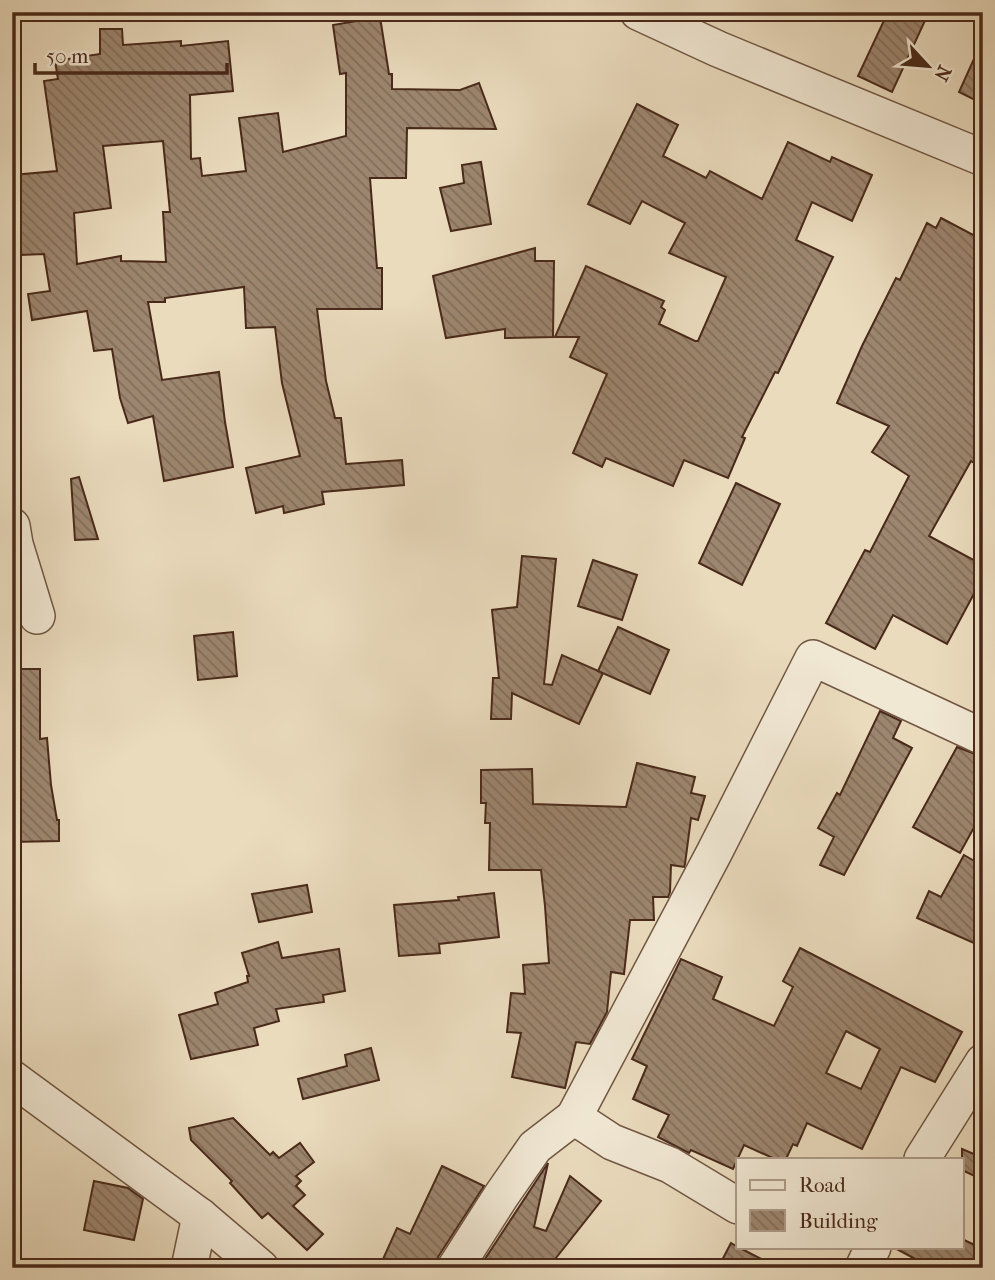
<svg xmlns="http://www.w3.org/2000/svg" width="995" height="1280" viewBox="0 0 995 1280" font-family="'IM FELL French Canon',serif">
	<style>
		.building { fill: url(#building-back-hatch); stroke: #49291a; stroke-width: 2; fill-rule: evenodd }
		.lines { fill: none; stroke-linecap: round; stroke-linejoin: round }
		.minor-casing { stroke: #715643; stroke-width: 38 }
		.minor { stroke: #f1e8d4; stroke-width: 35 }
	</style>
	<defs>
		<pattern id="building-back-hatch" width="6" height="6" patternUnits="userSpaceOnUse" patternTransform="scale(1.75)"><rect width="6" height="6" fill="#9d866f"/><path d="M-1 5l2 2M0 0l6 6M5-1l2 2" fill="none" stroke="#826e5a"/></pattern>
	</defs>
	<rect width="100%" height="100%" fill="#eadbbd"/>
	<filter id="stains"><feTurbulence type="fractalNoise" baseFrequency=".00286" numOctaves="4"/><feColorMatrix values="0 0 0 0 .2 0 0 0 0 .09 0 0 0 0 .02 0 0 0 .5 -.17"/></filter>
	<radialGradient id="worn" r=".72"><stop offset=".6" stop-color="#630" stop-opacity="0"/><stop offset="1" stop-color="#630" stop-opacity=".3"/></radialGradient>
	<!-- building -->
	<g class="building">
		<polygon points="888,12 929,12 892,92 858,76"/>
		<path d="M380 17 389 74H392V89L460 90 479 83 496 129 407 128 406 178H370L377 268H382V309H317L326 381 335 418H341L346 464 402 460 404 485 322 492 324 504 284 513 283 506 256 513 246 468 300 456 282 383 275 327 246 328 244 287 165 298V302H148L162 380 219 372 225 422 233 467 164 481 153 416 128 423 120 398 112 349 94 351 87 311 32 320 28 294 50 291 44 254 21 255 13 175 57 171 44 81 58 79 55 61 100 54V29H122L123 45 181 41V46L228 41 233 91 190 95 191 159 200 158 202 176 246 171 239 118 278 113 283 152 346 136V73L340 74 333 25ZM163 141 170 212H163L166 262 121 261V256L77 264 74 213 111 208 103 146Z"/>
		<polygon points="983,39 983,88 977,101 959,92"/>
		<polygon points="637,104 678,125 663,156 706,178 710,171 762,199 788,142 830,162 832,157 872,175 852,221 812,202 796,240 833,257 778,373 775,372 742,437 745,438 728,478 684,460 673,486 606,458 602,467 573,453 607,374 570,357 579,337 555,337 586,266 664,301 661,307 665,310 659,324 695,341 698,341 726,277 669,253 685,223 642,201 630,224 588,204"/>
		<polygon points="481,162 491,224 451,231 440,188 464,183 462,165"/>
		<polygon points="941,218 983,240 983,469 971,461 929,536 983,565 983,577 947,644 893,615 875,649 826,623 865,550 870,552 909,476 872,452 889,426 837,403 862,346 896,278 900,280 927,223 936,228"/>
		<polygon points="535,248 535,261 554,261 553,337 505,338 505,329 446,338 433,276"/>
		<polygon points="79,477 98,539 75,540 71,479"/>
		<polygon points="736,483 780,504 742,585 699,563"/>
		<polygon points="522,556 556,559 544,684 552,685 562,655 603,673 579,724 512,693 511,719 491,719 493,678 499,678 492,610 517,607"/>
		<polygon points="593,560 637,575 622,620 578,606"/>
		<polygon points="618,627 669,650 650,694 598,671"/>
		<polygon points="233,632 237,676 198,680 194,636"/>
		<polygon points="12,669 40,669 40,739 47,738 51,785 57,820 59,820 59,841 12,842"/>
		<polygon points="880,711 901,721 893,738 912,748 844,875 820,865 834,837 818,828 837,793 840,795"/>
		<polygon points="957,747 983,757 983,811 960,853 913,827"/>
		<polygon points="637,763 695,777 691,793 705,796 698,820 691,818 685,864 684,867 671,865 670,892 668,897 653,897 654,920 630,920 624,974 611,972 607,1012 590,1044 576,1042 565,1088 512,1077 521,1033 507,1032 511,993 525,994 523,965 549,963 545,906 541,870 489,870 490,823 485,823 486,803 481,803 481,770 532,769 533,804 626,807"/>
		<polygon points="964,855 983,866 983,947 917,918 929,891 941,897"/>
		<polygon points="307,885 312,912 259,922 252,894"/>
		<polygon points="494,893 499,937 439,944 440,953 399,956 394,905 459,900 458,897"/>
		<polygon points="278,942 282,958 339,949 345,991 323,995 324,1002 276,1009 279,1021 254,1028 258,1045 191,1059 179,1015 218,1004 215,993 248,982 247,976 249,976 242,953"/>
		<path d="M800 948 962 1032 935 1082 901 1067 862 1149 807 1123 797 1146 793 1144 786 1159H775L744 1145 733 1169 691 1150 689 1153 658 1137 669 1115 633 1099 647 1066 632 1059 681 959 722 977 713 999 774 1026 793 987 783 981ZM846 1031 880 1049 861 1089 826 1073Z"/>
		<polygon points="371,1048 379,1080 303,1099 298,1079 347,1066 345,1055"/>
		<polygon points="233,1118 270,1155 273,1152 279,1158 300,1143 314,1162 296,1176 301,1181 296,1186 305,1195 293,1206 323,1234 307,1250 268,1213 262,1218 230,1183 232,1181 191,1140 189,1128"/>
		<polygon points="962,1149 983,1158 983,1180 962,1170"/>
		<polygon points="548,1163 534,1227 546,1231 570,1176 601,1201 548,1268 479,1268"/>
		<polygon points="442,1166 484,1186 438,1257 435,1268 379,1268 397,1228 410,1234"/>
		<polygon points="94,1181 128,1188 143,1199 134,1240 84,1230"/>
		<polygon points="962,1239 983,1249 983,1268 932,1268 893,1247 962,1247"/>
		<polygon points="731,1243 738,1247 779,1268 718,1268"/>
	</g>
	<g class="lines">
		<defs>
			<g id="minor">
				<polyline points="638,12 718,49 983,158"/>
				<polyline points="12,526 15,544 37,616"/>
				<polyline points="12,1078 200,1216 261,1268"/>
				<polyline points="574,1117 612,1142 670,1165 738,1206"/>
				<polyline points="922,1159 983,1062"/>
				<polyline points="189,1268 200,1216"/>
				<polyline points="455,1268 501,1196 535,1147 574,1117 714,853 813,658 983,737"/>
				<polyline points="863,1268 873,1247"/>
			</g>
		</defs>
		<!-- minor casing -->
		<use href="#minor" class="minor-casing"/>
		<!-- minor -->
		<use href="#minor" class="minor"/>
	</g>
	<!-- margin -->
	<rect width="995" height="1280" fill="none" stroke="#eadbbd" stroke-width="42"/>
	<rect x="14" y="14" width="967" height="1252" fill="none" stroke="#49291a" stroke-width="3.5"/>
	<rect x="21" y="21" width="953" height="1238" fill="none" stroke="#49291a" stroke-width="2"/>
	<!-- legend -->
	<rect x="736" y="1158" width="228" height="91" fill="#f1e8d4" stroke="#ae9c8a" stroke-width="2"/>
	<rect x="750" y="1180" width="35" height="10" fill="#f1e8d4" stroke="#ae9c8a" stroke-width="2"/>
	<text x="799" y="1192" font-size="21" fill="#49291a">Road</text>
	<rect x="750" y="1210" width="35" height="21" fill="url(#building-back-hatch)" stroke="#ae9c8a" stroke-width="2"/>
	<text x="799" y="1228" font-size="21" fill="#49291a">Building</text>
	<!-- north arrow -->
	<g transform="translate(928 66) rotate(116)" stroke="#f1e8d4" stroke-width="5" paint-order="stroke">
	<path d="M0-5L12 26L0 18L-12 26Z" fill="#49291a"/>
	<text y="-10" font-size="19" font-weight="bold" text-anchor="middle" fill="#49291a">N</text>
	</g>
	<!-- scale -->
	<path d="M35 63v10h192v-10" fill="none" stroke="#49291a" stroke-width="3.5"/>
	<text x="46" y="63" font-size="21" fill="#49291a" stroke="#f1e8d4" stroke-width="5" paint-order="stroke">50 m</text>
	<rect width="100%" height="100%" filter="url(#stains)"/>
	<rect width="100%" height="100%" fill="url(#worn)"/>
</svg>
